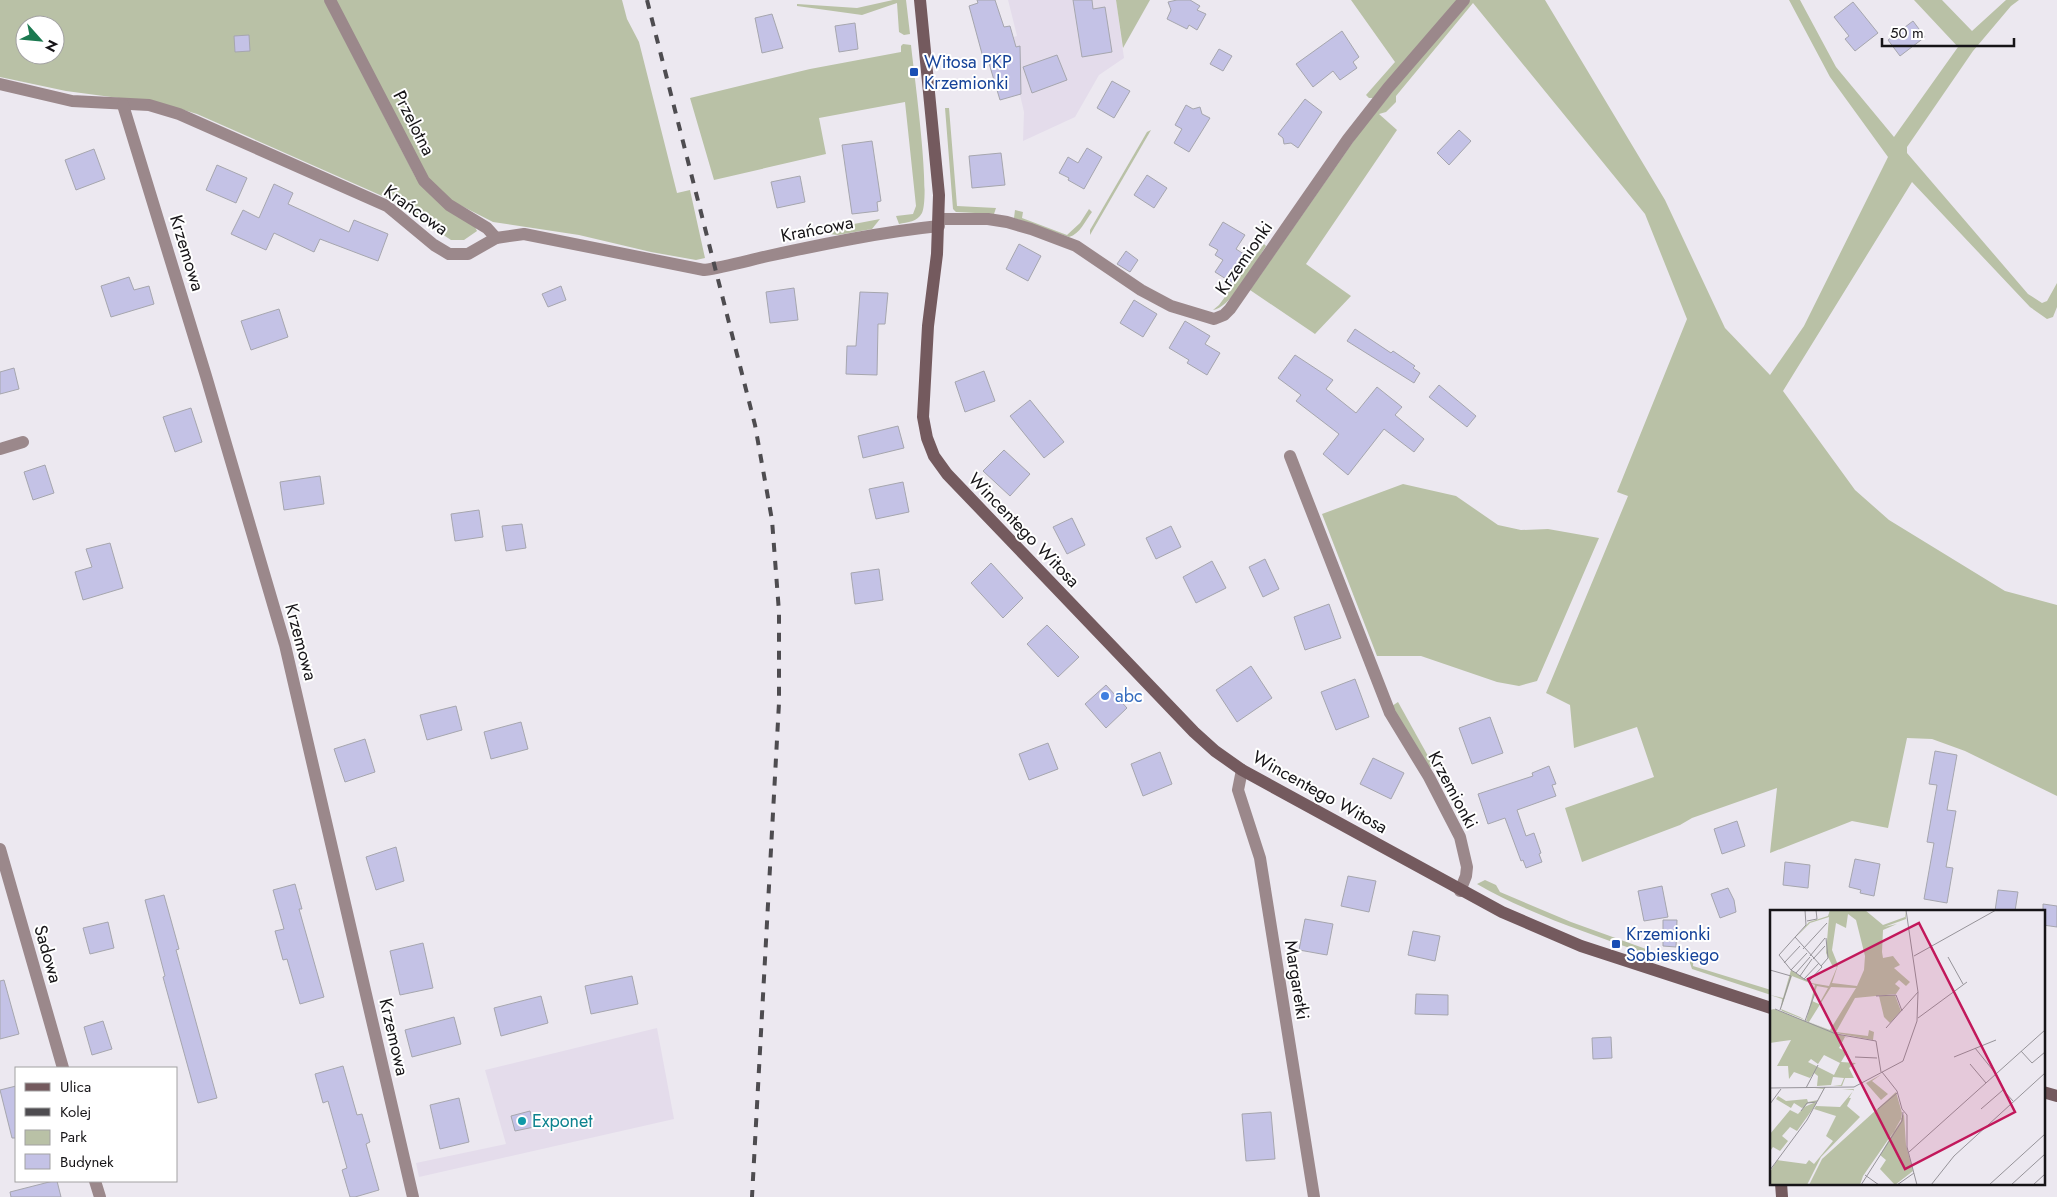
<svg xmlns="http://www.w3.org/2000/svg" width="2057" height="1197" viewBox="0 0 2057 1197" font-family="Jost,sans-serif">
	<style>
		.built { fill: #e4dceb }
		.green { fill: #b9c1a6; fill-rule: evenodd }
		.building { fill: #c4c2e6; stroke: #a6a6ae }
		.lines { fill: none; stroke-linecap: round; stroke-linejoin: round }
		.street { stroke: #9b888b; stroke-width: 12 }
		.secondary { stroke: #745a5e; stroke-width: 12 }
		.rail { stroke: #4e4c50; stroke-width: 4; stroke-dasharray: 9 9; stroke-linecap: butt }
		.transit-dot { fill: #1a4fb4; stroke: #fff; stroke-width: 2 }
		.shop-dot { fill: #3f7fe0; stroke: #fff; stroke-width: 2 }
		.culture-dot { fill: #0f9aa8; stroke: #fff; stroke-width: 2 }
		.labels { text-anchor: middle; stroke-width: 4; stroke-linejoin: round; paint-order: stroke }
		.transit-label { font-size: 18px; fill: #164399; stroke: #fff; text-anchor: start }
		.street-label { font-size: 18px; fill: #161417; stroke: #fff }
		.shop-label { font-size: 18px; fill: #366cbe; stroke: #fff; text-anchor: start }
		.culture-label { font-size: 18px; fill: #0d838f; stroke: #fff; text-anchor: start }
		.inset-road { fill: none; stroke: #969399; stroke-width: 1 }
		.view { fill: #c2185b; fill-opacity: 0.15; stroke: #c2185b; stroke-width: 2.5 }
		.inset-edge { fill: none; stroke: #161417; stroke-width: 2.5 }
	</style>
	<rect width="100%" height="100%" fill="#ece8f0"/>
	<!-- built -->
	<g class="built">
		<polygon points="1008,0 1116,0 1124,58 1099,75 1075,117 1023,141 1024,112 1007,39 1017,36"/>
		<polygon points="657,1028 674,1119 419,1177 416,1163 506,1144 485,1070"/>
	</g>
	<!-- green -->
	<g class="green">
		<path d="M0 0H324L416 178 474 225 477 231 464 240H451L389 199 197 114 164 104 66 91 0 77ZM25 25H55V55H25Z"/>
		<polygon points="335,0 622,0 627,19 639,42 677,193 690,190 705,258 696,260 651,252 579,235 493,222 452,201 427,178"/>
		<polygon points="893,0 906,0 910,34 904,35 899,32 897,3 862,15 797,6 797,4 857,8"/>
		<polygon points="1116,0 1150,0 1123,48"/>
		<polygon points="1351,0 1458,0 1373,98 1369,98 1366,95 1395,62"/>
		<polygon points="1470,0 1545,0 1665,200 1725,328 1770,375 1804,326 1888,157 1830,77 1789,0 1800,0 1836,67 1894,137 1958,47 1914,0 1942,0 1972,31 2006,0 2019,0 2011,6 1973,51 1907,147 1907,153 2028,294 2042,303 2047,301 2057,283 2057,307 2053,317 2047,319 2030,307 1912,182 1783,391 1855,490 1889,520 2005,591 2057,605 2057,796 1965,751 1932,739 1907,738 1888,828 1852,821 1770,853 1777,788 1692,818 1680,825 1582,862 1565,808 1654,777 1637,727 1574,748 1570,705 1546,693 1628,496 1617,492 1687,319 1645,214 1473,3 1396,96 1396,102 1386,112 1379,114 1397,130 1306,264 1351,296 1315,334 1250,290 1360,132 1426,50"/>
		<path d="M903 44 911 45C914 73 931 194 922 213 917 222 908 222 899 224L896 216 913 214 916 206 905 102 819 118 826 154 714 180 690 98 810 69 901 52V46Z"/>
		<polygon points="945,108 949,108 957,206 996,208 994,214 956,212 953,209"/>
		<polygon points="1151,130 1090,235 1090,230 1147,132"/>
		<path d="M1089 209 1092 212C1085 221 1080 234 1069 237L1014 218 1015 210 1023 212 1022 218 1067 235 1080 223Z"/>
		<polygon points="880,219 872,229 838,235 812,232"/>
		<path d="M1264 244 1266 246C1255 263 1232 307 1213 310L1219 305Z"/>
		<polygon points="1403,484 1456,496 1498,525 1521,530 1548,529 1599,538 1537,681 1519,686 1497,682 1421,656 1377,656 1322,514"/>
		<polygon points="1398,702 1433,765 1428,769 1392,706"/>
		<path d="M1485 880 1496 885 1500 892 1571 922 1646 949 1644 953C1588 933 1529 914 1477 884Z"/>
		<polygon points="1694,952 1693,966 1771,990 1771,995 1692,969 1689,960"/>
	</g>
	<!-- building -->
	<g class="building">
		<polygon points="977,0 995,0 1004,27 1010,26 1016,47 1020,46 1021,94 1000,100 988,60 984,61 969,6 978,3"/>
		<polygon points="1073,0 1092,0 1093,9 1105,7 1112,52 1082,57"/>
		<polygon points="1177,0 1190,0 1200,6 1197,10 1206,14 1197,30 1189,25 1187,29 1167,19 1171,10 1168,2"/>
		<polygon points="1853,2 1878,33 1855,51 1845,39 1849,36 1834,17"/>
		<polygon points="772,14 783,48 762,53 755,18"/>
		<polygon points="1913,21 1925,37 1900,56 1888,40"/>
		<polygon points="855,23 858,49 839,52 835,26"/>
		<polygon points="1342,31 1359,57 1353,62 1357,68 1340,80 1333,71 1313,87 1296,64"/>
		<polygon points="249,35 250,51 235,52 234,36"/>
		<polygon points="1219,49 1232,56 1223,71 1210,64"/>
		<polygon points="1057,55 1067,80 1032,93 1023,67"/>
		<polygon points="1112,81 1130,91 1114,118 1097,108"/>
		<polygon points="1305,99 1322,112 1298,148 1291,143 1284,144 1283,138 1278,134"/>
		<polygon points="1186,105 1193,109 1200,107 1202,114 1210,118 1189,152 1174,143 1182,129 1175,125"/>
		<polygon points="1459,130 1471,141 1449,165 1437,153"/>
		<polygon points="872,141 881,201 877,202 878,211 852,214 842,145"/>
		<polygon points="1087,148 1102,157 1084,189 1068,180 1069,178 1059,173 1068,157 1078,163"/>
		<polygon points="94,149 105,179 76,190 65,160"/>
		<polygon points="1001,153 1005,185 972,188 969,156"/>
		<polygon points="217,165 247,178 236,203 206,190"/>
		<polygon points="1147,175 1167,188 1154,208 1134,195"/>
		<polygon points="800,176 805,202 777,208 771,182"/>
		<polygon points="274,184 293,193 288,204 349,232 354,220 388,234 378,261 320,239 314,252 274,233 266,250 231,234 243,210 259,218"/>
		<polygon points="1223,222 1245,235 1236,249 1250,258 1234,284 1215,272 1223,260 1215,255 1218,250 1209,245"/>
		<polygon points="1019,244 1041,256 1028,281 1006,269"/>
		<polygon points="1126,251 1138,260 1130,272 1117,264"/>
		<polygon points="129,277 134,290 149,286 154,304 111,317 101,286"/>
		<polygon points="561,286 566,300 548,307 542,294"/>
		<polygon points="794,288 798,320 770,323 766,292"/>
		<polygon points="860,292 888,293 885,324 878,324 877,375 846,374 847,346 856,346"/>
		<polygon points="1134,300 1157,314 1143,337 1120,323"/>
		<polygon points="279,309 288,337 251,350 241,321"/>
		<polygon points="1185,321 1210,336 1205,344 1220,353 1207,375 1187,363 1189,360 1169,348"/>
		<polygon points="1355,329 1391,353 1393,351 1415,366 1413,368 1420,373 1414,383 1347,341"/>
		<polygon points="1295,355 1333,380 1326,389 1356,413 1377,387 1402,407 1395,415 1424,439 1414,452 1384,429 1348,475 1323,454 1339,434 1296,401 1301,395 1278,378"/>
		<polygon points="14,368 19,389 0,394 0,372"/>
		<polygon points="984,371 995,401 965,412 955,382"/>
		<polygon points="1439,385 1476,416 1467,427 1429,397"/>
		<polygon points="1030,400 1064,442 1044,458 1010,416"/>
		<polygon points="191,408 202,442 175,452 163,417"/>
		<polygon points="898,426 904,448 863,458 858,436"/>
		<polygon points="1004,450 1030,474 1010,496 983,471"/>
		<polygon points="45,465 54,493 33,500 24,472"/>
		<polygon points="320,476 324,504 284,510 280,482"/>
		<polygon points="903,482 909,512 876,519 869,489"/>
		<polygon points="479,510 483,537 455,541 451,514"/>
		<polygon points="1072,518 1085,545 1067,554 1053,527"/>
		<polygon points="522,524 526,548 506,551 502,526"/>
		<polygon points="1171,526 1181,547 1156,559 1146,538"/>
		<polygon points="110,543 123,588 83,600 75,572 92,567 86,549"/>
		<polygon points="1265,559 1279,589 1263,597 1249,567"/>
		<polygon points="1212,561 1226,588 1196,603 1183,577"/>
		<polygon points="991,563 1023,598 1003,618 971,583"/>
		<polygon points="879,569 883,600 855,604 851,573"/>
		<polygon points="1329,604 1341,638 1305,650 1294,617"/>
		<polygon points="1047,625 1079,657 1058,677 1027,644"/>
		<polygon points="1251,666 1272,698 1237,722 1216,690"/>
		<polygon points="1355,679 1369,717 1336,730 1321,692"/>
		<polygon points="1106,685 1127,708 1106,728 1085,704"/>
		<polygon points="456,706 462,730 427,740 420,715"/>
		<polygon points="1490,717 1503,753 1472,764 1459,728"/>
		<polygon points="521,722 528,749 491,759 484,732"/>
		<polygon points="365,739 375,772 345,782 334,749"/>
		<polygon points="1048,743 1058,769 1029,780 1019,754"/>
		<polygon points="1935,751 1957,755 1947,810 1956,811 1946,867 1953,868 1947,903 1924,899 1934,843 1927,842 1937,785 1929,784"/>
		<polygon points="1160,752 1172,784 1143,796 1131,764"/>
		<polygon points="1373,758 1404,773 1391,799 1360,784"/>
		<polygon points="1549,766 1556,784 1552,785 1556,796 1517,810 1526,836 1534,833 1541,853 1539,854 1542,862 1526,868 1523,860 1521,861 1505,818 1488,824 1478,794 1533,776 1532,773"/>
		<polygon points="1737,821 1745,846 1722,854 1714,829"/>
		<polygon points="396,847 404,881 376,890 366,857"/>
		<polygon points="1855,859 1880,864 1874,896 1860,893 1861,890 1849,887"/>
		<polygon points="1785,862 1810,865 1808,888 1783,885"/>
		<polygon points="1348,876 1376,881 1369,912 1341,906"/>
		<polygon points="295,884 302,909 299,909 324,997 300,1004 287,959 283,960 275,931 284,929 273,890"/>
		<polygon points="1662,886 1668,917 1644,921 1638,891"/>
		<polygon points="1728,888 1734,900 1736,912 1720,918 1711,894"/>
		<polygon points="1998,890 2018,892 2015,911 1995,911"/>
		<polygon points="164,895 179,949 176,950 217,1098 198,1103 163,977 165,976 145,900"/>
		<polygon points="2043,904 2057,906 2057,927 2043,925"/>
		<polygon points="1305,919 1333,924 1327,955 1299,950"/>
		<polygon points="1663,920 1677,920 1676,947 1663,946"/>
		<polygon points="108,922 114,948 90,954 83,928"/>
		<polygon points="1413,931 1440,936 1435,961 1408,955"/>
		<polygon points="423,943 433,988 400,995 390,951"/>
		<polygon points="632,976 638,1004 591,1014 585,986"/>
		<polygon points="4,980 19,1034 0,1039 0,981"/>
		<polygon points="1416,994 1448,995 1448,1015 1415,1014"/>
		<polygon points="541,996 548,1023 501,1036 494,1008"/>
		<polygon points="454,1017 461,1044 412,1057 405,1030"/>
		<polygon points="103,1021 112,1049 92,1055 84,1027"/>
		<polygon points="1611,1037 1612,1058 1593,1059 1592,1038"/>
		<polygon points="343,1066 357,1115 362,1114 370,1142 366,1144 379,1190 355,1197 350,1197 342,1170 347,1168 328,1101 323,1103 315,1074"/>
		<polygon points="16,1086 16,1138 12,1138 0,1090"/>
		<polygon points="459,1098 469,1142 440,1149 430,1105"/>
		<polygon points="530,1111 534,1127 515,1131 511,1116"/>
		<polygon points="1271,1112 1275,1159 1246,1161 1242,1114"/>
		<polygon points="53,1181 57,1181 61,1197 11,1197 10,1192"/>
	</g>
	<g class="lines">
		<!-- street -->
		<g class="street">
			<polyline points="330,0 424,181 449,205 487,228 496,238"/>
			<path d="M0 84 72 101 149 105 179 114 387 206 434 245 449 254H468L496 238 524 234 704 270C725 267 746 261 768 256 824 244 881 232 939 226"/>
			<polyline points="123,105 206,376 285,645 413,1197"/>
			<polyline points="939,219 988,219 1007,222 1031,229 1076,246 1141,290 1171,306 1214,319 1224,315 1230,309 1348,139 1388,88 1464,0"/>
			<polyline points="0,449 23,442"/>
			<polyline points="1290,456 1390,713 1429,777 1460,837 1467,867 1466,876 1460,891"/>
			<polyline points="1242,770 1238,790 1260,858 1314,1197"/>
			<polyline points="0,849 63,1068"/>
			<polyline points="95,1181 100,1197"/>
		</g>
		<!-- secondary -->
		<g class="secondary">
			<polyline points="920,0 939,195 937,254 928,326 923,417 927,438 934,456 947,474 1194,732 1215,751 1242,770 1502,912 1581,946 1771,1008"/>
			<polyline points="2043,1092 2057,1096"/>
			<polyline points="1781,1183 1782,1197"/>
		</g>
		<!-- rail -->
		<polyline class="rail" points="647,0 755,425 772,520 779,612 779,703 752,1197"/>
	</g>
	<!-- markers -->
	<g class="transit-dot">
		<rect x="909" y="67" width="10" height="10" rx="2.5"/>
		<rect x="1611" y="939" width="10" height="10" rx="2.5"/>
	</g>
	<circle class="shop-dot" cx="1105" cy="696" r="5"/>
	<circle class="culture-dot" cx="522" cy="1121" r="5"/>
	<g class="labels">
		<!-- transit labels -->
		<g class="transit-label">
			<text x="924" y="68">Witosa PKP<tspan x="924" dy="21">Krzemionki</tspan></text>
			<text x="1626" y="940">Krzemionki<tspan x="1626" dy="21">Sobieskiego</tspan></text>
		</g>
		<!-- street labels -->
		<g class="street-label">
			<text transform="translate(414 123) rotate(63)" y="6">Przelotna</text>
			<text transform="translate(416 210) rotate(35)" y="6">Krańcowa</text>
			<text transform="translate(817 229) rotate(-11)" y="6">Krańcowa</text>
			<text transform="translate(187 253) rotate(73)" y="6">Krzemowa</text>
			<text transform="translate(1244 258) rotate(-55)" y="6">Krzemionki</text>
			<text transform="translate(1024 530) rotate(46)" y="6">Wincentego Witosa</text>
			<text transform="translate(301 642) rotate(75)" y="6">Krzemowa</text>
			<text transform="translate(1453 790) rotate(62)" y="6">Krzemionki</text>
			<text transform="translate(1320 792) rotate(29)" y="6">Wincentego Witosa</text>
			<text transform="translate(48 954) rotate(74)" y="6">Sadowa</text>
			<text transform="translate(1297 980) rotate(81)" y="6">Margaretki</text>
			<text transform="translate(394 1037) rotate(77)" y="6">Krzemowa</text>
		</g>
		<!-- shop labels -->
		<g class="shop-label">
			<text x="1115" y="702">abc</text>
		</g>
		<!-- culture labels -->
		<g class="culture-label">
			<text x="532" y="1127">Exponet</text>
		</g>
	</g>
	<!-- overview -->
	<g transform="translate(1770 910)">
		<rect width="275" height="275" fill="#ece8f0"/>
		<path d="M60 0H95L113 15 135 7V0L136 9 114 17 127 14 113 20 112 42 113 48 123 46 130 55 124 58 140 72 136 76 129 70 125 74 130 78 126 84 85 88 66 122 98 126 99 120 104 122 103 130 66 123 36 111 45 75 22 66 11 99 30 107 35 110 12 101 11 99 12 89 0 85 13 88 21 60 41 73 59 76 67 57 62 55 56 43 59 7 40 13 26 27 39 12 58 6ZM78 4 86 10 95 46 94 60 87 76 62 73 68 55 62 40 66 13 76 18ZM47 76 58 78 49 94 42 91ZM61 77 86 78 60 120 39 112ZM125 85 131 101 120 113 114 107 109 86ZM4 99 79 128 75 127 69 138 77 142 71 152 86 153 79 158 84 168H75L72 176 63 175H71L74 168 63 167 61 175 47 176 48 166 44 163 40 168 24 162 19 169 18 156H7L21 130 0 133V100ZM54 145 70 153 64 165 38 152 41 149 48 154ZM112 164 102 171 118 184 111 190 96 173ZM54 178 48 191 32 198 24 193 21 198 6 189 8 186 16 191 37 189 38 192 48 190 54 179H45ZM72 179H84L83 181 79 188H81L77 196 90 207 51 247 37 275H0V262L7 250 36 254 39 250 44 254 63 231 56 226 66 206 44 199 46 196 70 197 84 180ZM126 182 132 203 131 211 93 266 90 275H39L52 249ZM38 193H47L27 221 20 217 12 226 18 231 10 241 3 237 0 241V224L20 200 28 204ZM134 204 136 235 143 261 125 275 110 259 116 250 110 245Z" fill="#b9c1a6" fill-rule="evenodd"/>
		<path class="inset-road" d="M37 11 47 9 46 0M25 27 52 57 39 71 34 69 49 53M33 39 57 13M40 46 55 28M144 46 226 0M178 47 193 74M43 49 55 36M14 53 30 36M51 56 58 48 56 28M0 60 21 66 10 100M21 60 9 45 36 15 35 0M26 63 21 60 37 43M30 66 26 63 40 47M34 69 30 66 42 49M106 86 126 85 132 101M5 99 66 124 106 131 111 162M148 108 197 72M35 111 45 83M116 118 148 82M205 138 226 164M251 141 262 153 275 142M85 147 107 148M184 147 226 130M200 154 216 173M112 162 127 181 132 199 137 205V237L147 275M0 178 84 177 133 151 147 111 148 82 136 0M36 178 48 155M0 194 11 179M108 199 127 183M211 199 233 180 243 191M31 201 37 193 47 192M139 242 275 120M0 260 37 210 55 177M95 265 109 275M91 275 132 211 133 202M127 275 144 263M161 275 184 246 275 163M219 275 275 224M241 275 275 244M263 275 275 264"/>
		<path class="view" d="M149 13 245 202 135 259 38 69Z"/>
		<rect width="275" height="275" class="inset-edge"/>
	</g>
	<!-- legend -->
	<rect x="15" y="1067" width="162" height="115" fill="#ffffff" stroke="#a2a1a2"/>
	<rect x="25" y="1083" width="25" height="8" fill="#745a5e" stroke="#a2a1a2"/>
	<text x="60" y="1092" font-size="15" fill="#161417">Ulica</text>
	<rect x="25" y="1108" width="25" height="8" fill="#4e4c50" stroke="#a2a1a2"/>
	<text x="60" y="1117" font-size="15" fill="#161417">Kolej</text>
	<rect x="25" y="1130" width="25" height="15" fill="#b9c1a6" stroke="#a2a1a2"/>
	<text x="60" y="1142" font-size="15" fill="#161417">Park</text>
	<rect x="25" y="1154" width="25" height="15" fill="#c4c2e6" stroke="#a2a1a2"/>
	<text x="60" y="1167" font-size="15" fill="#161417">Budynek</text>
	<!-- north arrow -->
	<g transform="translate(40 40) rotate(117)"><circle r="24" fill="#ffffff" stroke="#a2a1a2"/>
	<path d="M0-4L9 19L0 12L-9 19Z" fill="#1b7950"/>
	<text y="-8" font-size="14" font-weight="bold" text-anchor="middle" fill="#161417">N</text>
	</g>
	<!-- scale -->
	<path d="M1882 38v8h132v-8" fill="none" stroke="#161417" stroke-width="2.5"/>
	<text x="1890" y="38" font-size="15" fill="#161417" stroke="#ffffff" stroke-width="4" paint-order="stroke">50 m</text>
</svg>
